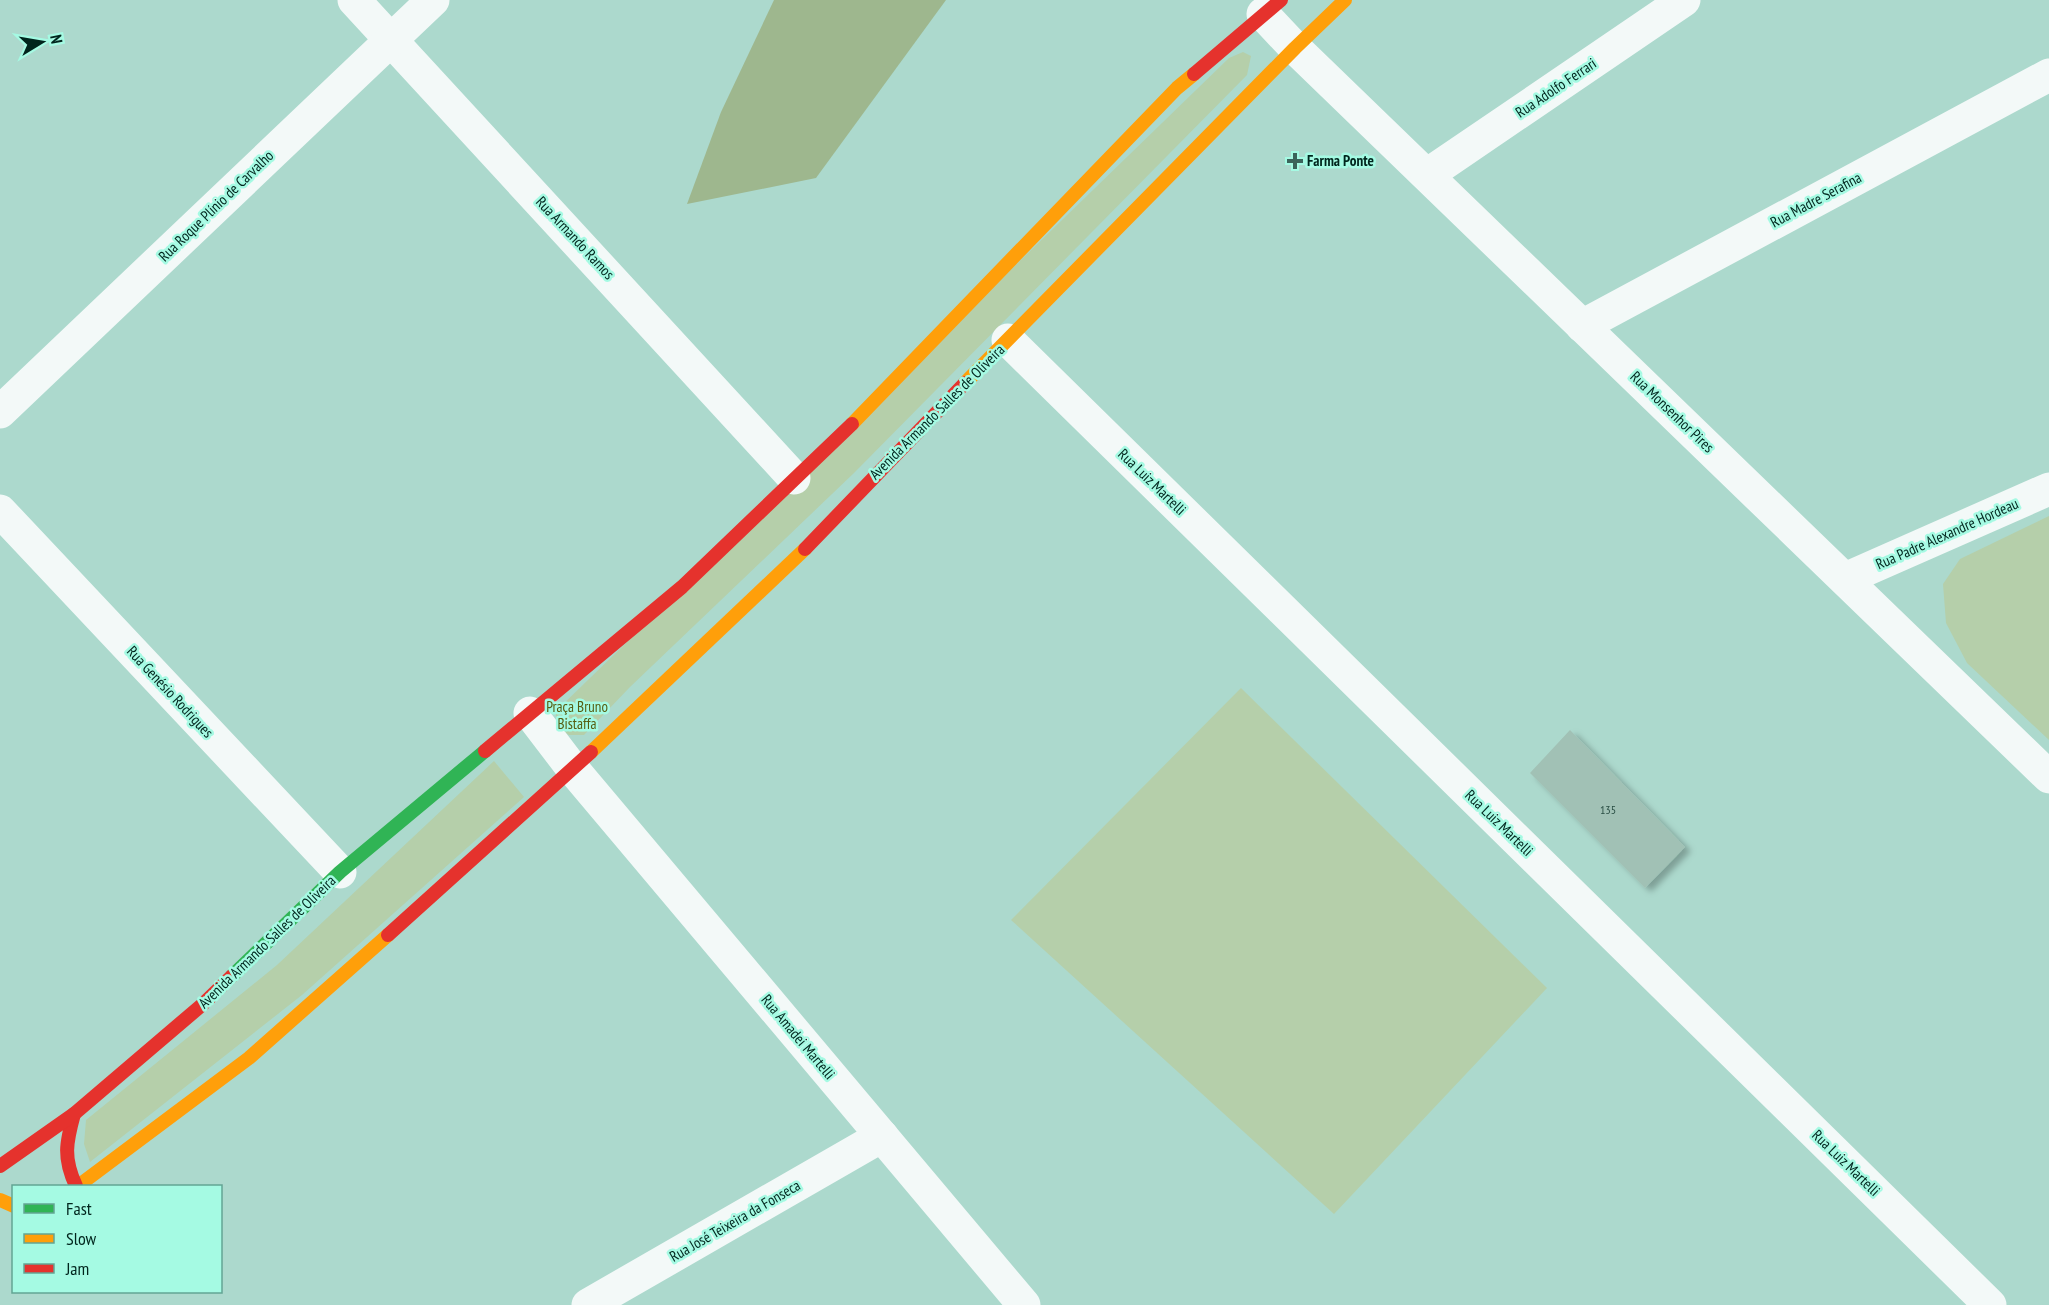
<svg xmlns="http://www.w3.org/2000/svg" width="2049" height="1305" viewBox="0 0 2049 1305" font-family="'PT Sans Narrow',sans-serif">
	<style>
		.green { fill: #b5cfaa }
		.forest { fill: #9eb78e }
		.building { fill: #a1c1b5; filter: url(#shadow) }
		.lines { fill: none; stroke-linecap: round; stroke-linejoin: round }
		.street { stroke: #f3f9f8; stroke-width: 33 }
		.fast { stroke: #30b455; stroke-width: 14 }
		.slow { stroke: #ff9f0a; stroke-width: 14 }
		.jam { stroke: #e5322d; stroke-width: 14 }
		.poi-dot { fill: #3c645b; stroke: #a5fae3; stroke-width: 2 }
		.labels { text-anchor: middle; stroke-width: 5; stroke-linejoin: round; paint-order: stroke }
		.number-label { font-size: 12px; fill: #2a4e44 }
		.street-label { font-size: 15px; fill: #00251d; stroke: #a5fae3 }
		.poi-label { font-size: 15px; font-weight: bold; fill: #00251d; stroke: #a5fae3; text-anchor: start }
		.park-label { font-size: 15px; fill: #565d12; stroke: #a5fae3 }
	</style>
	<defs>
		<filter id="shadow"><feDropShadow dx="6" dy="4" stdDeviation="3" flood-color="#0004"/></filter>
	</defs>
	<rect width="100%" height="100%" fill="#acd9cd"/>
	<!-- green -->
	<g class="green">
		<polygon points="1243,52 1251,56 1247,75 854,473 630,687 584,735 569,735 556,727 556,711 1229,58"/>
		<polygon points="2049,516 2049,740 1967,663 1946,623 1943,584 1960,559"/>
		<polygon points="1241,688 1547,988 1334,1214 1011,920"/>
		<polygon points="494,761 524,797 302,995 90,1162 84,1144 86,1120 277,965"/>
	</g>
	<!-- forest -->
	<polygon class="forest" points="774,0 946,0 816,178 687,204 721,112"/>
	<!-- building -->
	<polygon class="building" points="1570,730 1685,847 1645,888 1530,773"/>
	<g class="lines">
		<!-- street -->
		<g class="street">
			<polyline points="354,0 794,478"/>
			<polyline points="1263,14 1295,48 2049,777"/>
			<polyline points="1427,175 1684,0"/>
			<polyline points="1582,326 2049,75"/>
			<polyline points="1008,340 1990,1305"/>
			<polyline points="0,412 433,0"/>
			<polyline points="0,511 340,872"/>
			<polyline points="1845,579 2049,489"/>
			<polyline points="530,713 572,768 1024,1305"/>
			<polyline points="588,1305 882,1136"/>
		</g>
		<!-- fast -->
		<polyline class="fast" points="232,976 340,872 485,751"/>
		<!-- slow -->
		<g class="slow">
			<polyline points="965,383 1295,48 1345,0"/>
			<polyline points="852,424 1177,88 1194,74"/>
			<polyline points="591,752 805,549"/>
			<polyline points="78,1186 249,1058 388,935"/>
			<polyline points="0,1200 14,1206"/>
		</g>
		<!-- jam -->
		<g class="jam">
			<polyline points="1194,74 1281,0"/>
			<polyline points="805,549 965,383"/>
			<polyline points="485,751 682,587 852,424"/>
			<polyline points="388,935 591,752"/>
			<path d="M74 1114C66 1143 63 1158 76 1186"/>
			<polyline points="0,1166 74,1114 203,1004 232,976"/>
		</g>
	</g>
	<!-- markers -->
	<path class="poi-dot" d="M1292 152h6v6h6v6h-6v6h-6v-6h-6v-6h6z"/>
	<g class="labels">
		<!-- number labels -->
		<g class="number-label">
			<text x="1608" y="814">135</text>
		</g>
		<!-- street labels -->
		<g class="street-label">
			<text transform="translate(1556 88) rotate(-34)" y="5">Rua Adolfo Ferrari</text>
			<text transform="translate(1816 200) rotate(-28)" y="5">Rua Madre Serafina</text>
			<text transform="translate(216 206) rotate(-44)" y="5">Rua Roque Plínio de Carvalho</text>
			<text transform="translate(575 238) rotate(47)" y="5">Rua Armando Ramos</text>
			<text transform="translate(937 412) rotate(-45)" y="5">Avenida Armando Salles de Oliveira</text>
			<text transform="translate(1672 412) rotate(44)" y="5">Rua Monsenhor Pires</text>
			<text transform="translate(1152 482) rotate(44)" y="5">Rua Luiz Martelli</text>
			<text transform="translate(1947 534) rotate(-24)" y="5">Rua Padre Alexandre Hordeau</text>
			<text transform="translate(170 692) rotate(47)" y="5">Rua Genésio Rodrigues</text>
			<text transform="translate(1499 823) rotate(44)" y="5">Rua Luiz Martelli</text>
			<text transform="translate(267 942) rotate(-44)" y="5">Avenida Armando Salles de Oliveira</text>
			<text transform="translate(798 1037) rotate(50)" y="5">Rua Amadei Martelli</text>
			<text transform="translate(1846 1163) rotate(44)" y="5">Rua Luiz Martelli</text>
			<text transform="translate(735 1221) rotate(-30)" y="5">Rua José Teixeira da Fonseca</text>
		</g>
		<!-- poi labels -->
		<g class="poi-label">
			<text x="1307" y="166">Farma Ponte</text>
		</g>
		<!-- park labels -->
		<g class="park-label">
			<text x="577" y="712">Praça Bruno<tspan x="577" dy="17">Bistaffa</tspan></text>
		</g>
	</g>
	<!-- legend -->
	<rect x="12" y="1185" width="210" height="108" fill="#a5fae3" stroke="#63a594" stroke-width="1.5"/>
	<rect x="24" y="1204" width="30" height="9" fill="#30b455" stroke="#63a594" stroke-width="1.5"/>
	<text x="66" y="1215" font-size="18" fill="#00251d">Fast</text>
	<rect x="24" y="1234" width="30" height="9" fill="#ff9f0a" stroke="#63a594" stroke-width="1.5"/>
	<text x="66" y="1245" font-size="18" fill="#00251d">Slow</text>
	<rect x="24" y="1264" width="30" height="9" fill="#e5322d" stroke="#63a594" stroke-width="1.5"/>
	<text x="66" y="1275" font-size="18" fill="#00251d">Jam</text>
	<!-- north arrow -->
	<g transform="translate(42 42) rotate(79)" stroke="#a5fae3" stroke-width="4.5" paint-order="stroke">
	<path d="M0-4.5L10 22L0 15L-10 22Z" fill="#00251d"/>
	<text y="-9" font-size="16" font-weight="bold" text-anchor="middle" fill="#00251d">N</text>
	</g>
</svg>
